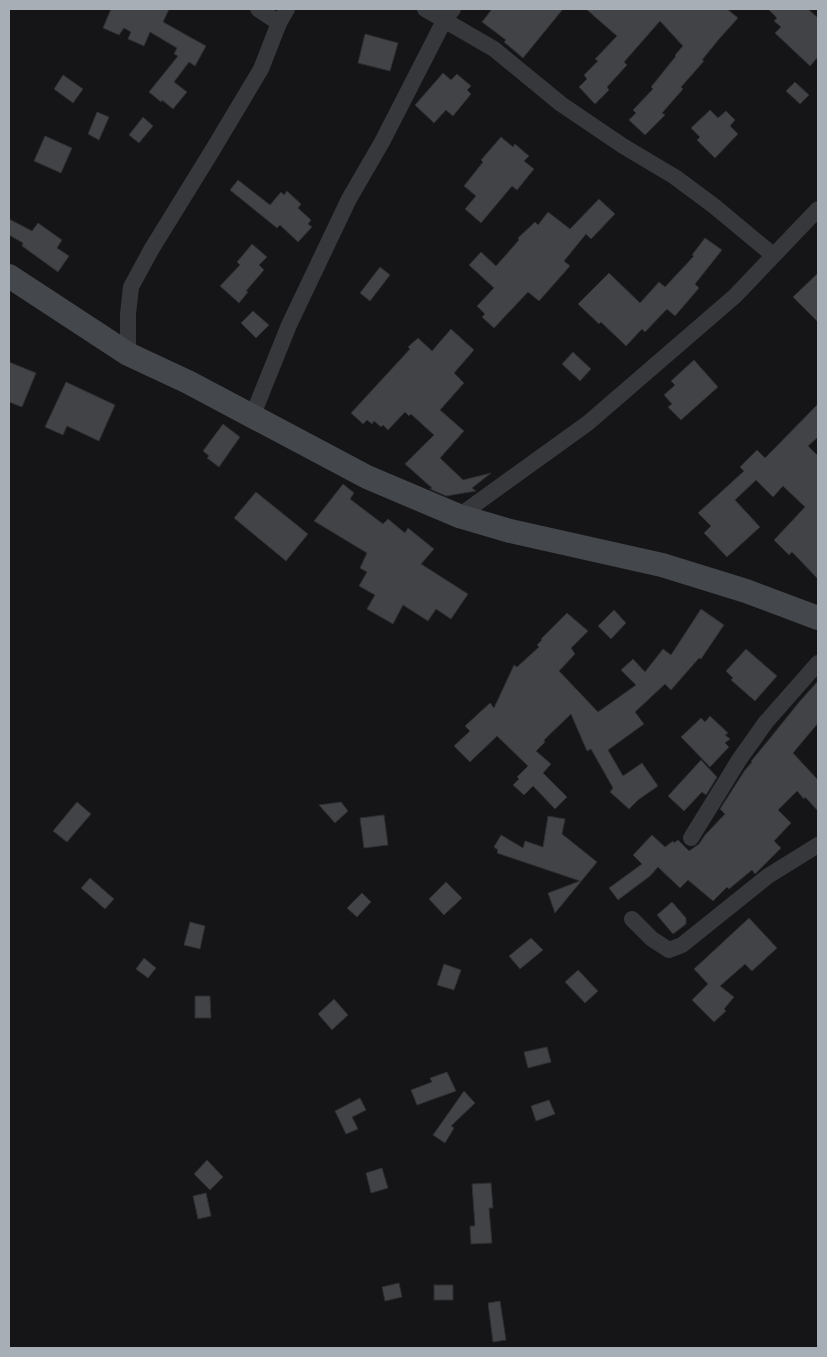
<svg xmlns="http://www.w3.org/2000/svg" width="827" height="1357" viewBox="0 0 827 1357" font-family="'PT Sans',sans-serif">
	<style>
		.building { fill: #414346; stroke: #2f2f32 }
		.lines { fill: none; stroke-linecap: round; stroke-linejoin: round }
		.street { stroke: #36383b; stroke-width: 16 }
		.secondary { stroke: #44474b; stroke-width: 24 }
	</style>
	<rect width="100%" height="100%" fill="#151517"/>
	<!-- building -->
	<g class="building">
		<polygon points="111,9 169,9 163,22 206,46 195,66 189,62 174,82 187,92 173,109 162,100 161,102 149,92 178,56 174,54 177,48 150,32 144,46 128,39 131,32 124,28 119,35 103,28"/>
		<polygon points="492,9 563,9 523,58 504,42 506,40 482,22"/>
		<polygon points="586,9 727,9 738,18 719,39 702,60 704,61 681,87 683,89 662,113 665,115 645,135 629,120 636,113 633,110 653,89 651,87 676,56 675,55 683,46 660,21 624,62 627,65 607,87 609,90 595,104 579,87 587,79 584,75 598,61 595,59 617,36"/>
		<polygon points="768,9 808,9 818,18 818,57 810,66 775,33 781,27 774,21 777,18"/>
		<polygon points="365,34 398,43 390,71 358,63"/>
		<polygon points="443,73 451,80 457,74 471,86 467,90 471,94 453,116 446,110 434,123 415,105"/>
		<polygon points="63,75 83,89 73,103 54,89"/>
		<polygon points="795,82 809,95 800,104 786,91"/>
		<polygon points="710,110 718,118 726,111 735,120 730,126 738,134 715,158 697,140 700,137 691,128"/>
		<polygon points="97,112 109,117 99,140 88,134"/>
		<polygon points="143,117 153,126 139,143 129,135"/>
		<polygon points="45,136 72,148 61,173 34,161"/>
		<polygon points="501,137 513,147 515,144 529,156 524,161 534,169 517,190 512,186 481,223 465,209 476,196 464,186 483,162 481,160"/>
		<polygon points="238,180 270,205 281,192 284,195 287,191 301,204 298,208 311,220 308,224 312,227 298,242 280,225 277,228 230,190"/>
		<polygon points="599,199 615,214 591,239 586,234 564,261 570,266 539,301 528,292 494,328 482,317 485,314 477,306 494,288 469,265 481,252 496,266 519,240 518,238 535,222 538,225 548,212 570,229"/>
		<polygon points="9,219 32,231 38,223 62,240 57,248 69,256 58,272 22,246 23,243 9,235"/>
		<polygon points="705,238 722,250 695,284 699,288 675,316 667,309 645,332 642,329 626,346 601,322 599,324 578,304 609,273 640,303 659,282 665,287 694,256 692,255"/>
		<polygon points="252,244 267,257 259,265 264,270 246,291 248,292 239,303 220,286 240,265 237,262"/>
		<polygon points="380,267 390,275 370,301 360,293"/>
		<polygon points="818,273 818,322 793,297"/>
		<polygon points="253,311 269,325 256,338 241,323"/>
		<polygon points="451,329 474,350 454,373 464,383 440,410 464,431 440,458 463,480 491,473 472,488 476,491 446,496 430,489 432,488 405,464 434,435 411,414 409,416 405,412 388,430 383,425 381,427 374,421 372,424 367,420 363,424 351,413 410,349 408,347 418,338 432,351"/>
		<polygon points="573,352 591,369 580,381 562,364"/>
		<polygon points="694,360 718,387 681,420 668,407 672,404 664,395 675,385 671,381"/>
		<polygon points="9,362 36,373 22,407 9,402"/>
		<polygon points="66,382 115,405 99,441 67,426 63,435 45,427"/>
		<polygon points="818,404 818,437 808,446 818,456 818,579 792,552 789,555 774,540 805,507 783,486 773,497 756,480 735,500 760,527 727,557 704,533 711,526 698,513 744,471 740,467 757,450 765,458"/>
		<polygon points="223,424 240,437 219,467 207,458 209,456 203,451"/>
		<polygon points="343,484 354,493 350,499 383,524 388,519 405,533 408,528 434,549 421,564 468,594 451,619 436,609 428,621 403,605 393,624 367,609 375,595 359,586 367,572 360,568 367,553 314,521"/>
		<polygon points="256,492 308,534 286,561 234,518"/>
		<polygon points="701,609 724,625 701,659 699,658 671,690 665,684 635,712 644,724 608,750 623,776 642,763 658,786 638,800 629,809 610,792 613,788 591,749 587,751 571,714 544,740 545,742 536,751 551,764 543,773 567,797 555,809 533,786 524,795 513,785 519,779 517,777 528,766 497,736 470,762 454,746 470,731 465,726 490,703 494,708 514,665 517,667 539,647 537,645 542,640 541,639 567,613 588,631 571,648 575,654 559,671 598,712 636,685 621,670 633,659 645,672 663,649 671,655"/>
		<polygon points="614,610 626,623 611,639 598,626"/>
		<polygon points="746,649 777,676 755,701 731,680 733,678 726,671"/>
		<polygon points="818,681 818,723 793,753 818,780 818,811 805,797 804,799 797,791 778,810 791,823 774,841 781,848 755,874 752,870 729,889 727,887 713,901 688,880 680,888 658,867 650,876 618,900 609,888 642,864 633,855 652,835 665,847 673,841 674,843 678,840 689,851 699,844 705,835 725,814 720,809 745,770 752,762 751,761 752,760 771,737 800,701"/>
		<polygon points="710,716 728,733 725,735 730,739 725,743 729,747 710,767 681,737 701,718 705,722"/>
		<polygon points="701,760 717,777 706,795 702,792 684,811 668,796"/>
		<polygon points="77,802 91,814 67,842 53,831"/>
		<polygon points="341,802 348,811 335,823 319,805"/>
		<polygon points="384,815 388,845 364,848 360,818"/>
		<polygon points="548,816 565,819 562,834 597,862 555,913 548,893 580,881 497,853 498,850 494,847 501,835 523,848 525,841 543,847"/>
		<polygon points="90,878 114,899 105,909 81,888"/>
		<polygon points="446,882 462,898 444,915 429,899"/>
		<polygon points="362,893 371,902 357,917 347,908"/>
		<polygon points="672,902 686,918 686,924 673,934 657,915"/>
		<polygon points="749,918 777,948 752,971 745,964 720,986 734,997 724,1009 726,1011 714,1022 692,1000 708,984 694,969"/>
		<polygon points="190,922 205,926 200,949 184,945"/>
		<polygon points="531,938 543,950 520,969 509,956"/>
		<polygon points="144,958 156,968 148,978 136,969"/>
		<polygon points="444,964 461,970 454,990 437,985"/>
		<polygon points="578,970 598,991 585,1003 565,982"/>
		<polygon points="195,996 210,996 211,1018 195,1018"/>
		<polygon points="334,999 348,1015 332,1030 318,1014"/>
		<polygon points="547,1047 551,1062 528,1068 524,1052"/>
		<polygon points="447,1072 456,1091 417,1105 411,1090 432,1082 430,1078"/>
		<polygon points="464,1091 475,1103 451,1126 454,1128 445,1143 433,1135"/>
		<polygon points="360,1098 366,1110 352,1117 358,1129 346,1134 335,1111"/>
		<polygon points="549,1100 555,1114 536,1121 531,1106"/>
		<polygon points="207,1160 223,1177 210,1190 194,1174"/>
		<polygon points="382,1168 388,1188 371,1193 366,1173"/>
		<polygon points="491,1183 493,1208 489,1208 492,1243 471,1244 470,1226 475,1226 472,1184"/>
		<polygon points="206,1193 211,1216 198,1219 193,1196"/>
		<polygon points="399,1283 402,1297 385,1301 382,1287"/>
		<rect x="434" y="1285" width="19" height="15"/>
		<polygon points="500,1301 506,1340 493,1342 488,1303"/>
	</g>
	<g class="lines">
		<!-- street -->
		<g class="street">
			<polyline points="258,9 279,23"/>
			<polyline points="425,9 494,49 561,104 623,146 675,177 714,206 773,255"/>
			<polyline points="128,354 128,314 131,287 151,250 212,151 261,69 279,23 287,9"/>
			<polyline points="252,417 289,325 349,199 382,142 445,19 453,9"/>
			<polyline points="459,516 588,423 735,296 818,209"/>
			<polyline points="691,838 739,760 766,722 818,663"/>
			<polyline points="632,919 652,939 669,950 682,945 768,876 818,845"/>
		</g>
		<!-- secondary -->
		<polyline class="secondary" points="9,276 128,354 188,382 367,477 459,516 510,531 662,565 746,591 818,618"/>
	</g>
	<!-- border -->
	<rect width="827" height="1357" fill="none" stroke="#a7aeb6" stroke-width="20"/>
</svg>
